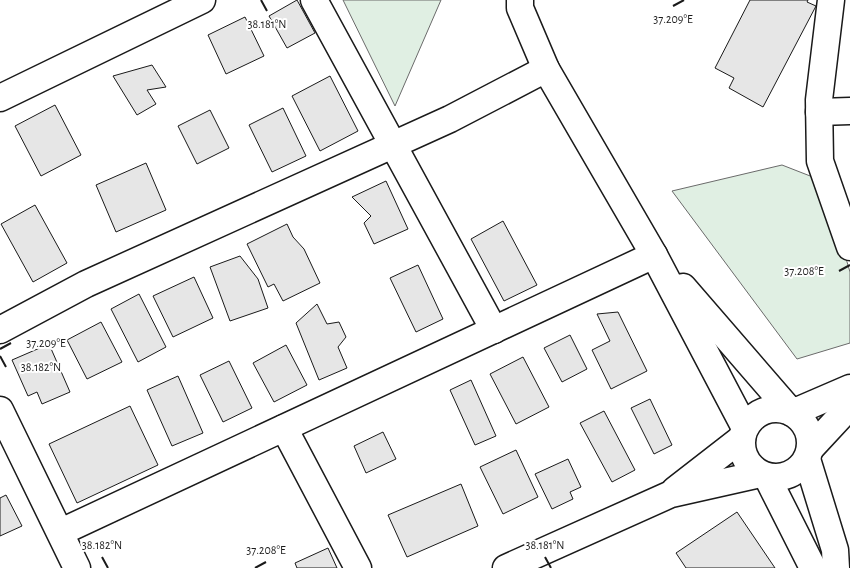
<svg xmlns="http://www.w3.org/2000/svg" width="850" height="568" viewBox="0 0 850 568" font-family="'Alegreya Sans',sans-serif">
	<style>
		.green { fill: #e0efe3; stroke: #6a6a6a }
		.building { fill: #e6e6e6; stroke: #1a1a1a }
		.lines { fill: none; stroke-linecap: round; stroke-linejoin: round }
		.minor-casing { stroke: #1a1a1a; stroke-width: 29 }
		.minor { stroke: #fff; stroke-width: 26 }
		.ticks { fill: none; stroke: #1a1a1a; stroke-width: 2 }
		.ticks-label { font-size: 12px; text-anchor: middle; fill: #1a1a1a; stroke: #fff; stroke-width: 4; stroke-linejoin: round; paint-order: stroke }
	</style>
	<rect width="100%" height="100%" fill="#fff"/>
	<!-- green -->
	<g class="green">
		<polygon points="343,0 441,0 395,106"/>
		<polygon points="782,165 823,181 850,272 850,343 797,359 672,191"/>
	</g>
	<!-- building -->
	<g class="building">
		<polygon points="297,0 315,33 287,48 269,16"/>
		<polygon points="750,0 808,0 807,2 816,6 763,107 729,88 734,78 715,68"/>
		<polygon points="245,17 264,56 226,74 208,35"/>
		<polygon points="152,65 166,87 147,90 156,104 137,115 113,76"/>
		<polygon points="330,76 358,131 320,151 292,96"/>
		<polygon points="55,105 81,155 41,176 15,126"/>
		<polygon points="283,108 306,156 272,172 249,125"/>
		<polygon points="210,110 229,148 197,164 178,126"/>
		<polygon points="146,163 166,210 116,232 96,185"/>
		<polygon points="386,181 408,229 374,244 364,223 371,216 352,197"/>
		<polygon points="35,205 67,263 33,282 1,224"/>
		<polygon points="503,221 537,285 504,301 471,239"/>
		<polygon points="287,224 293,237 304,249 320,283 283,301 274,284 268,287 247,244"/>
		<polygon points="240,256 258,279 268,308 230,321 210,267"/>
		<polygon points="418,265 443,319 416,332 390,278"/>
		<polygon points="194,277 213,318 173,337 153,296"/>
		<polygon points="139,294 166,347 138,362 111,309"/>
		<polygon points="317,304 327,324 339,322 346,337 338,347 347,368 319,380 296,323"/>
		<polygon points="618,312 647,371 611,389 592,350 610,341 597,314"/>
		<polygon points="101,322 122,362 87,379 67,340"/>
		<polygon points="570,335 587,369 562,382 544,348"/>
		<polygon points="49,344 70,392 42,404 37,392 28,396 12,360"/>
		<polygon points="286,345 307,385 274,402 253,363"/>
		<polygon points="523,357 549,407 516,424 490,374"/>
		<polygon points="229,361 252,408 223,422 200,375"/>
		<polygon points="178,376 203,433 172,446 147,390"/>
		<polygon points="471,380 496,436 475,445 450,390"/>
		<polygon points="650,399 672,445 654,454 631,408"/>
		<polygon points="130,406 158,465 77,503 49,444"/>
		<polygon points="604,411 635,470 612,482 580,423"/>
		<polygon points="383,432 396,459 366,473 354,446"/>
		<polygon points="516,450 538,497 503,514 480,467"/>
		<polygon points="568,459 581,487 570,492 573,499 552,509 535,474"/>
		<polygon points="461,484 478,526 407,557 388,515"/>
		<polygon points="6,495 22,526 0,536 0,498"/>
		<polygon points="737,512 775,568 686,568 676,553"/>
		<polygon points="328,548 337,568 297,568 295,563"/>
	</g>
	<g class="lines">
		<defs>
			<g id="minor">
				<polyline points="314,0 494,330"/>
				<polyline points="520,0 520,8 546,69 654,255 745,428"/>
				<polyline points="831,0 819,100 820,161 850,247"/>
				<polyline points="0,98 202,0"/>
				<polyline points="819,112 850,111"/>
				<polyline points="683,287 792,413 850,388"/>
				<polyline points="0,330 86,284 450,119 546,69"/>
				<circle cx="776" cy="443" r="34"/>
				<polyline points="0,410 77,568"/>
				<polyline points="284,428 358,568"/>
				<polyline points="810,449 850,406"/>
				<polyline points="807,459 835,550 836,568"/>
				<polyline points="767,477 813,568"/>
				<polyline points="675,490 742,438"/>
				<polyline points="61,532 654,255"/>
				<polyline points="506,568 671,494 760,474"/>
			</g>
		</defs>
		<!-- minor casing -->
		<use href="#minor" class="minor-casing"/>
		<!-- minor -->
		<use href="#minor" class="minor"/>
	</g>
	<!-- ticks -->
	<path class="ticks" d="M261 0 267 11M673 6 684 0M839 271 850 265M0 349 11 343M0 356 6 367M102 557 108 568M545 557 551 568M255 568 266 562"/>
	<g class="ticks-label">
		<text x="673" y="23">37.209°E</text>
		<text x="267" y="28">38.181°N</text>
		<text x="804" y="275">37.208°E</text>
		<text x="46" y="347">37.209°E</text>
		<text x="41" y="371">38.182°N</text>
		<text x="102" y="549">38.182°N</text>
		<text x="545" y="549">38.181°N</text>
		<text x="266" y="554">37.208°E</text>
	</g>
</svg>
